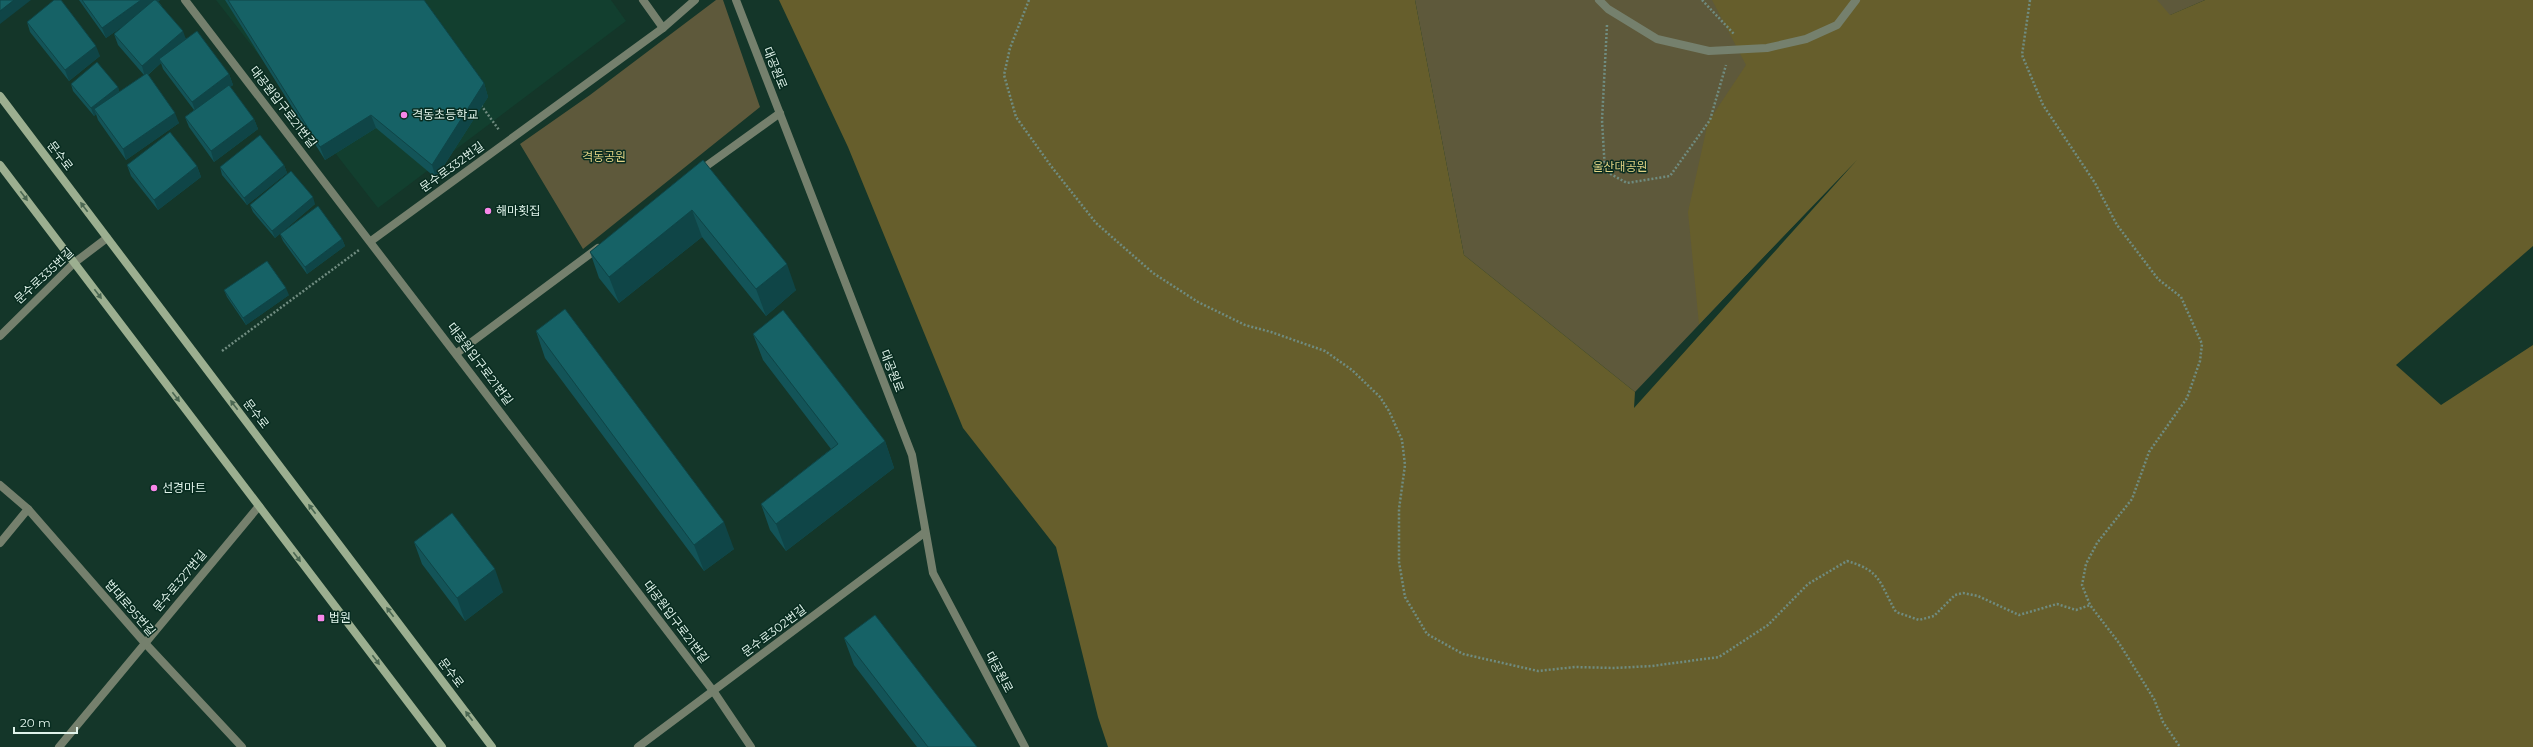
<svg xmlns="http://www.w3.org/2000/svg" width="2533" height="747" viewBox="0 0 2533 747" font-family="Montserrat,'Noto Sans KR',sans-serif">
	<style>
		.built { fill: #123f2f }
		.green { fill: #5e593b }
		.forest { fill: #665e2c }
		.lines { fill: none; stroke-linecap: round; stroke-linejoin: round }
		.path { stroke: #708c80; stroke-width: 2.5; stroke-dasharray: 2 2; stroke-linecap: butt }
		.service { stroke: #75806d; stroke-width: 8 }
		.pedestrian { stroke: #75806d; stroke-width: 8 }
		.minor { stroke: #75806d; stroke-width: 8 }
		.tertiary { stroke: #75806d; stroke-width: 8 }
		.secondary { stroke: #9caf90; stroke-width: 8 }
		.wall { fill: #135458 }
		.shaded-wall { fill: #0f4547 }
		.building { fill: #166266; stroke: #0f4547 }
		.oneway { fill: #4b6752 }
		.poi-dot { fill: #f987e9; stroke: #082c20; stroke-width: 1.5 }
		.labels { text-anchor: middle; stroke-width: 3; stroke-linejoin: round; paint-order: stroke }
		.street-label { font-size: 12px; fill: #e0f3ea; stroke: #082c20 }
		.poi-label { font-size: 12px; fill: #e0f3ea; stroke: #082c20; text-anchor: start }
		.park-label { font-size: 12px; fill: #e1d385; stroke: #082c20 }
	</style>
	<rect width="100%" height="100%" fill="#143629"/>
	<!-- built -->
	<polygon class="built" points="216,0 611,0 626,21 378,208"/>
	<!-- green -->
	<g class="green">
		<polygon points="716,0 723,0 760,107 583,249 520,144 590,95"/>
		<polygon points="1415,0 2205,0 1870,145 1635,392 1464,255"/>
	</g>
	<!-- forest -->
	<polygon class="forest" points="779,0 1415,0 1464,255 1635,392 1634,408 1857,160 1699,324 1688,212 1708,122 1746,65 1712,0 2157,0 2170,15 2205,0 2533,0 2533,246 2396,365 2441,405 2533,345 2533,747 1108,747 1098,717 1056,547 963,428 848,147"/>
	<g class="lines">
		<!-- path -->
		<g class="path">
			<path d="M1029 0 1010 48 1004 75 1016 117 1051 166 1096 223 1153 273 1198 302 1245 325 1271 332 1325 351 1352 370 1380 397 1389 411 1402 440 1405 465 1399 509V562L1405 597 1427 634 1463 654 1538 671 1575 667 1614 668 1652 666 1719 657 1768 625 1808 584 1847 561C1882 571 1879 583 1896 612L1919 620 1934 616 1955 595 1963 593 1978 596 2019 615 2057 604 2076 610 2090 605"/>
			<polyline points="1702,0 1734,34"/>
			<polyline points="2030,0 2022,55 2043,105 2095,183 2117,225 2158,279 2181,297 2202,344 2200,361 2187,398 2149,452 2132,499 2097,543 2086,564 2082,585 2090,605 2119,643 2154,699 2163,722 2180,747"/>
			<polyline points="1607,25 1602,120 1605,171 1627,183 1670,176 1710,120 1726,65"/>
			<polyline points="481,105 499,130"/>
			<polyline points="222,351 359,250"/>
		</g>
		<!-- service -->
		<g class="service">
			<polyline points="643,0 663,28"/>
			<polyline points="698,172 780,113"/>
			<polyline points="457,353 598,248"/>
		</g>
		<!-- pedestrian -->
		<polyline class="pedestrian" points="1599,0 1608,9 1657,39 1709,51 1767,48 1806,39 1837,25 1856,0"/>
		<!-- minor -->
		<g class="minor">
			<polyline points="185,0 714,692 751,747"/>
			<polyline points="736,0 912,455 933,573 1025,747"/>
			<polyline points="371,241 663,28 695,0"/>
			<polyline points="0,485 28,509 144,642 242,747"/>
			<polyline points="0,543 28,509"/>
			<polyline points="59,747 259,506"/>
			<polyline points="638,747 924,533"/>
		</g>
		<!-- tertiary -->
		<polyline class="tertiary" points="0,336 74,263 107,238"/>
		<!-- secondary -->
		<g class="secondary">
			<polyline points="0,96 492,747"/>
			<polyline points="0,165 442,747"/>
		</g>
	</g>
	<!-- wall -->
	<g class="wall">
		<polygon points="79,0 160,0 158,1 186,39 229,74 233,85 230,87 254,119 258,129 214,162 189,127 185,117 194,110 163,69 161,63 148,75 179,123 126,160 98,120 96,114 94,116 73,91 71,84 118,87 119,92 144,75 118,45 114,34 126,24 106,38"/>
		<polygon points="225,0 424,0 484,83 488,97 436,178 376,128 325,160"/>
		<polygon points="27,22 100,56 69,81 30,32"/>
		<polygon points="703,160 796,290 766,316 702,237 619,303 599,278 590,252"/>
		<polygon points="127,165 197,166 201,177 158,210 131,176"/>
		<polygon points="284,165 287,173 247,205 222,175 220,167"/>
		<polygon points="315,204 275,238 253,212 250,205"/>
		<polygon points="280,234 342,239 345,246 307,274 283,241"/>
		<polygon points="224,290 289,295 246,325 227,297"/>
		<polygon points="536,331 734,549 704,571 545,358"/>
		<polygon points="753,334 885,441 894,468 786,551 770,530 761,504 831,449 763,360"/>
		<polygon points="414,542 503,592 465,621 422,564"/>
		<polygon points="844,638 977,747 917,747 854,665"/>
	</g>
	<!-- shaded-wall -->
	<g class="shaded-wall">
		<polygon points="14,0 31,0 0,24 0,11"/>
		<polygon points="141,0 160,0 106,38 102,28"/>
		<polygon points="183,31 187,42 159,59 161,63 145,77 142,66"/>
		<polygon points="96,46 100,56 69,81 65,70"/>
		<polygon points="229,74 233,85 196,113 192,102"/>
		<polygon points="484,83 488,97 436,178 432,165"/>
		<polygon points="118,87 120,94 94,109 96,114 94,116 91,108"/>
		<polygon points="175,113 179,123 126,160 123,149"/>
		<polygon points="371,115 376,128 325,160 320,147"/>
		<polygon points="254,119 258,129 214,162 211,151"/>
		<polygon points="284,165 287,173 247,205 244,198"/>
		<polygon points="197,166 201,177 158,210 154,200"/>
		<polygon points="313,197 315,204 275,238 272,231"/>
		<polygon points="692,210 702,237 619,303 609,277"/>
		<polygon points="342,239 345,246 307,274 305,267"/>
		<polygon points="787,264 796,290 766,316 756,289"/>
		<polygon points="286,288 289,295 246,325 243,318"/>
		<polygon points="885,441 894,468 786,551 776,524"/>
		<polygon points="724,522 734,549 704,571 694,545"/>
		<polygon points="495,569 503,592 465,621 457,598"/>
	</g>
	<!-- building -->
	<g class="building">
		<polygon points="0,0 14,0 0,11"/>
		<polygon points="54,0 61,0 96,46 65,70 27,22"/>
		<polygon points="82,0 141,0 102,28"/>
		<polygon points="154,0 156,0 183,31 142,66 114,34"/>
		<polygon points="228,0 424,0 484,83 432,165 371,115 320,147"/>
		<polygon points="197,31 229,74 192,102 159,59"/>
		<polygon points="97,62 118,87 91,108 71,84"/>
		<polygon points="147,73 175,113 123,149 94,109"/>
		<polygon points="229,85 254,119 211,151 185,117"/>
		<polygon points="170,132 197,166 154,200 127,165"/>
		<polygon points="260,135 284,165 244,198 220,167"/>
		<polygon points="703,160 787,264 756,289 692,210 609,277 590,252"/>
		<polygon points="291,171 313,197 272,231 250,205"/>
		<polygon points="318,206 342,239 305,267 280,234"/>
		<polygon points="267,261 286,288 243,318 224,290"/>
		<polygon points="565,309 724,522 694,545 536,331"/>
		<polygon points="783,310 885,441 776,524 761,504 838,444 753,334"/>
		<polygon points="452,513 495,569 457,598 414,542"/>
		<polygon points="875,615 977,747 928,747 844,638"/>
	</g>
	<!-- one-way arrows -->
	<defs><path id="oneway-solid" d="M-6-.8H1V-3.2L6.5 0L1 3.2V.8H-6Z"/></defs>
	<g class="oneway">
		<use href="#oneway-solid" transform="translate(24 196) rotate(53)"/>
		<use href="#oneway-solid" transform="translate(84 207) rotate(-127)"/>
		<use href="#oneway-solid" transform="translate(98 294) rotate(53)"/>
		<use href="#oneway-solid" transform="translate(176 397) rotate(53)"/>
		<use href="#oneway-solid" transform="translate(234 405) rotate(-127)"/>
		<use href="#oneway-solid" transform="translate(312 509) rotate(-127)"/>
		<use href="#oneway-solid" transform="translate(297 557) rotate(53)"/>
		<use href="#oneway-solid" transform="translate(390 612) rotate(-127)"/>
		<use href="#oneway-solid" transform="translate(376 660) rotate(53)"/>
		<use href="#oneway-solid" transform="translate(469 716) rotate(-127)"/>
	</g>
	<!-- markers -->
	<g class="poi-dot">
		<circle cx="404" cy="115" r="4"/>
		<circle cx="488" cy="211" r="4"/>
		<circle cx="154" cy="488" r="4"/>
		<rect x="317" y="614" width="8" height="8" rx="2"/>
	</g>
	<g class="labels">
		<!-- street labels -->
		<g class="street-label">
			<text transform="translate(775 68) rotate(68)" y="4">대공원로</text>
			<text transform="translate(283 107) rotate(52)" y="4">대공원입구로21번길</text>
			<text transform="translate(60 156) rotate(53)" y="4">문수로</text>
			<text transform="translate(452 167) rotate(-36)" y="4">문수로332번길</text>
			<text transform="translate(44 276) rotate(-43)" y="4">문수로335번길</text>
			<text transform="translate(480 364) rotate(53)" y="4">대공원입구로21번길</text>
			<text transform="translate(892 371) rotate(69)" y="4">대공원로</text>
			<text transform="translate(256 414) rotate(53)" y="4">문수로</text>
			<text transform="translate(180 581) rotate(-50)" y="4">문수로327번길</text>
			<text transform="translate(130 608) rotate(49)" y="4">법대로95번길</text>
			<text transform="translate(676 622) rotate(53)" y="4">대공원입구로21번길</text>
			<text transform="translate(774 631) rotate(-37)" y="4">문수로302번길</text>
			<text transform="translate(999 672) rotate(62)" y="4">대공원로</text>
			<text transform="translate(451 673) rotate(53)" y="4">문수로</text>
		</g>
		<!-- poi labels -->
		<g class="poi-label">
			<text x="412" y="119">격동초등학교</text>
			<text x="496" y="215">해마횟집</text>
			<text x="162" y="492">선경마트</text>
			<text x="329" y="622">법원</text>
		</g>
		<!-- park labels -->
		<g class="park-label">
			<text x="604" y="161">격동공원</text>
			<text x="1620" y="171">울산대공원</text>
		</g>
	</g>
	<!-- scale -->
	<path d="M14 727v6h63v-6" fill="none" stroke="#e0f3ea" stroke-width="2"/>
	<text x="20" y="727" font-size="12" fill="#e0f3ea" stroke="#082c20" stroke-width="3" paint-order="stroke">20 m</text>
</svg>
